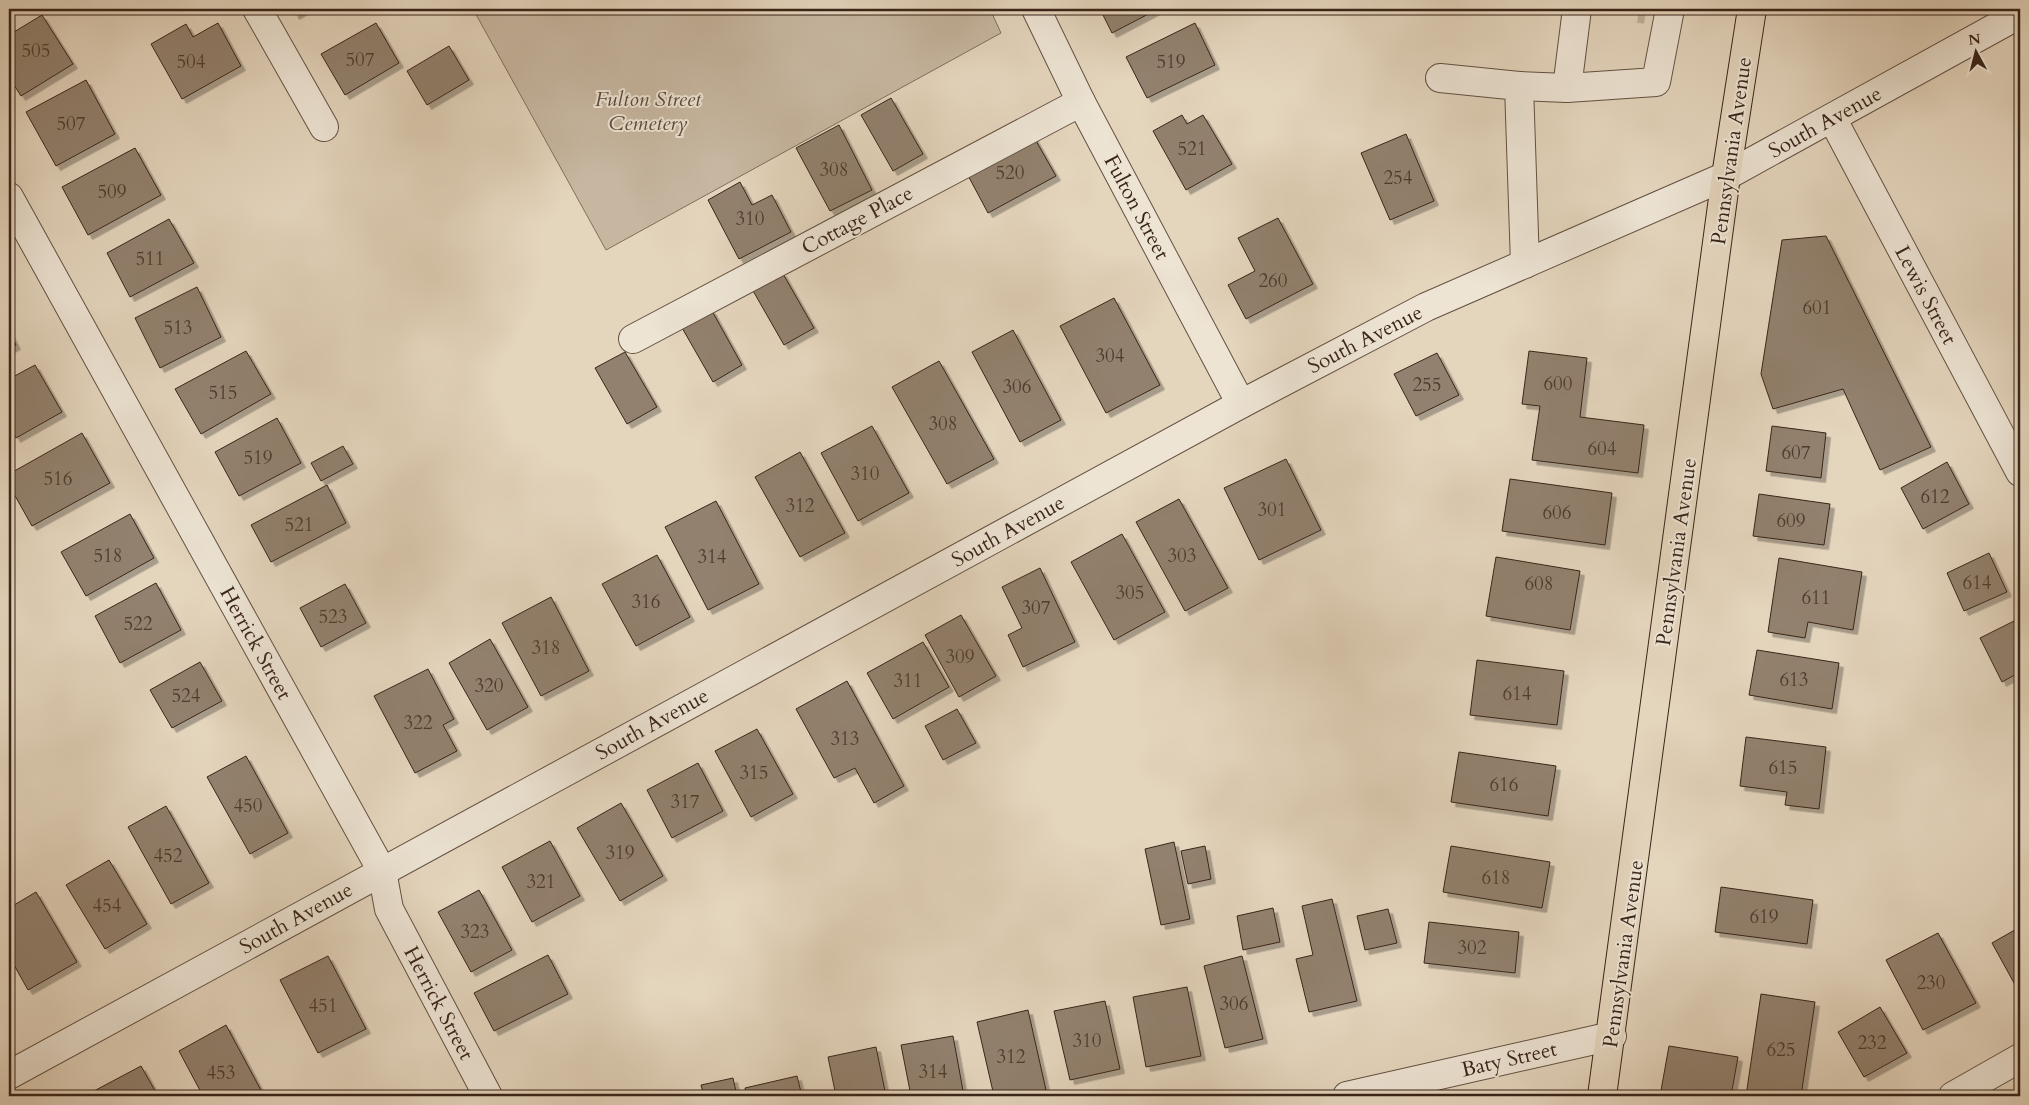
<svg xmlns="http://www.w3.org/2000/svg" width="2029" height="1105" viewBox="0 0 2029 1105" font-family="Cardo,serif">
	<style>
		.green { fill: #c7b7a1; stroke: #806e5d }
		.building { fill: #92816e; stroke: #392519; filter: url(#shadow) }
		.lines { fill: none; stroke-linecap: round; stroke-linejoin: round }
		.minor-tunnel { stroke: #c2b29c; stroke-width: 28; stroke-dasharray: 28 14; stroke-linecap: butt }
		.minor-casing { stroke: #645142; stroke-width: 30 }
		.major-casing { stroke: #392519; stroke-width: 30 }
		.minor { stroke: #ede4d4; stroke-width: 28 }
		.major { stroke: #e4d5bd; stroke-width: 28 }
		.labels { text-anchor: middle; stroke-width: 4; stroke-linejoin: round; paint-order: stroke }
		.number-label { font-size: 19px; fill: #4f3c2e }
		.park-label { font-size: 21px; font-style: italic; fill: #5c4a3b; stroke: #ede4d4 }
		.street-label { font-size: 21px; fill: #392519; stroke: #ede4d4 }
	</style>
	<defs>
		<filter id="shadow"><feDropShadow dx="4.5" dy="4.5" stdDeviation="0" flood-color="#0004"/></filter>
	</defs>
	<rect width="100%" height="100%" fill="#e4d5bd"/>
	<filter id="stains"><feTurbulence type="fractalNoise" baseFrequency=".004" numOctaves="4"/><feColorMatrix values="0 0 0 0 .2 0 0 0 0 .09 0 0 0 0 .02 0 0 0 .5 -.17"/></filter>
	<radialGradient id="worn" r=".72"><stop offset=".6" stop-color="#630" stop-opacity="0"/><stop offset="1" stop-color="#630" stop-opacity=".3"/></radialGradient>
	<!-- green -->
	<polygon class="green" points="473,9 990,9 1001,33 606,250"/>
	<!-- building -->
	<g class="building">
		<polygon points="292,9 305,9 295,15"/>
		<polygon points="1100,9 1158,9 1112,33"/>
		<polygon points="42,15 73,64 21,96 9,77 9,35"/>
		<polygon points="218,23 241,66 182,99 151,44 186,24 193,37"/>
		<polygon points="376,23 399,63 345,95 321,54"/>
		<polygon points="1195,23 1215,65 1147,98 1126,57"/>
		<polygon points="449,46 469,80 427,105 407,71"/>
		<polygon points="86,80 115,134 56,166 26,112"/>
		<polygon points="891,98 923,154 893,171 861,115"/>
		<polygon points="1182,115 1187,124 1203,115 1232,164 1186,190 1153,131"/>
		<polygon points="839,125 872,190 830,211 796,148"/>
		<polygon points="1031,132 1056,176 988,213 964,168"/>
		<polygon points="1406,134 1434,201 1390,220 1361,153"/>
		<polygon points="135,148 161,195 88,235 62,187"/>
		<polygon points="740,182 752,205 772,195 791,232 739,259 708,200"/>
		<polygon points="1278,218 1313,284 1246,319 1228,285 1255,271 1238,238"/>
		<polygon points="169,219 194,263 130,297 107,253"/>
		<polygon points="1826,236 1931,447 1880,470 1843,389 1773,409 1761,374 1782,240"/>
		<polygon points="782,272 814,328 784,345 752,289"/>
		<polygon points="197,287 221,337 160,368 135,318"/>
		<polygon points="1114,298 1160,385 1106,413 1060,326"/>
		<polygon points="711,309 742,365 713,382 681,326"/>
		<polygon points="1013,330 1061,420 1020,442 972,352"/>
		<polygon points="9,331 16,345 9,349"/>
		<polygon points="246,351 271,394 201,434 175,389"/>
		<polygon points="1529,351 1587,358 1580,417 1644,425 1638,473 1532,460 1540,406 1522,404"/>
		<polygon points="625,352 657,407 627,424 595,368"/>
		<polygon points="1437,353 1459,395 1416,416 1394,374"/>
		<polygon points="939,361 994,459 947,484 892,387"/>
		<polygon points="35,365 62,412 16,438 9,425 9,379"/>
		<polygon points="277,418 301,463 239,496 215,452"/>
		<polygon points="872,426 909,493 858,521 821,453"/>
		<polygon points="1772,426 1826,433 1821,478 1766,471"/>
		<polygon points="82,433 110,483 32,526 9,485 9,474"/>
		<polygon points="343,446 353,464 321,481 311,463"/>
		<polygon points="800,452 845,533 800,557 755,477"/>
		<polygon points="1286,459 1321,530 1259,560 1224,488"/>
		<polygon points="1947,462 1969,504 1923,529 1901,488"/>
		<polygon points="1510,479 1612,493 1605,545 1502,531"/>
		<polygon points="327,485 346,523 271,562 251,525"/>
		<polygon points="1759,494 1830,504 1824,545 1753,536"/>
		<polygon points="1179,499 1228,588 1185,611 1136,522"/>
		<polygon points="716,501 759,584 708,610 665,527"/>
		<polygon points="130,514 154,558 86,596 61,552"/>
		<polygon points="1122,534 1165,612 1114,640 1071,562"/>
		<polygon points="1989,553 2007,592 1964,611 1947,573"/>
		<polygon points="657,555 690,617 636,646 602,584"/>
		<polygon points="1496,557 1580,571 1570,630 1486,616"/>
		<polygon points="1779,558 1862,572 1853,630 1808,622 1805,638 1768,632"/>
		<polygon points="1040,568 1075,642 1023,667 1008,635 1022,628 1002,587"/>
		<polygon points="156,583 181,630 120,663 95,616"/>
		<polygon points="345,584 366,623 321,647 300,608"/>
		<polygon points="551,597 589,671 541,696 502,623"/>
		<polygon points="961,615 996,676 959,697 925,635"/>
		<polygon points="2018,619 2020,623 2020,672 2002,682 1980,638"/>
		<polygon points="490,639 528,707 487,730 449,663"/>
		<polygon points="923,642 949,687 893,719 867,673"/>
		<polygon points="1757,650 1839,663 1832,709 1749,695"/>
		<polygon points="1477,660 1564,671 1557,725 1470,715"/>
		<polygon points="200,662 222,701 172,728 150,690"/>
		<polygon points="428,669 454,719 443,725 457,751 415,773 374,696"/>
		<polygon points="847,681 904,786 874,803 855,768 834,778 796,709"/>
		<polygon points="957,709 976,743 943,760 925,726"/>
		<polygon points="757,729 793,794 751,817 715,751"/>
		<polygon points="1746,737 1826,747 1819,809 1785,805 1787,792 1740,786"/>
		<polygon points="1459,752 1556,766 1548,816 1451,802"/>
		<polygon points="246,756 288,833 250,854 207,777"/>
		<polygon points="698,763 723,811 672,838 647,790"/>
		<polygon points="621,803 663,876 620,901 577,828"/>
		<polygon points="166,806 209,883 171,904 128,827"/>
		<polygon points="550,841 580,896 532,922 502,867"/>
		<polygon points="1174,842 1190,919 1161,925 1145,849"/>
		<polygon points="1205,846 1211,879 1188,884 1181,851"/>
		<polygon points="1451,846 1550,862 1542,908 1443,892"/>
		<polygon points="109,860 147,924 105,949 66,885"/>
		<polygon points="1721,887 1813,900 1807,944 1715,932"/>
		<polygon points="479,890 512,950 471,972 438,912"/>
		<polygon points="36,892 77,962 28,990 9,956 9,908"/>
		<polygon points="1332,899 1357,1001 1309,1012 1296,959 1313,955 1302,906"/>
		<polygon points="1273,908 1280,942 1243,950 1237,916"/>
		<polygon points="1388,909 1397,943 1365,950 1357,916"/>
		<polygon points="1429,922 1519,932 1515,973 1424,963"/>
		<polygon points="2020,927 2020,991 2019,992 1992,943"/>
		<polygon points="1938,933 1976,1003 1923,1030 1886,960"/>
		<polygon points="548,955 568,994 494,1031 474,993"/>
		<polygon points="328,956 366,1029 318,1053 280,980"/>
		<polygon points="1242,956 1263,1039 1225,1048 1204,966"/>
		<polygon points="1187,987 1201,1056 1146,1067 1133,997"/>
		<polygon points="1761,994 1815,1002 1801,1096 1746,1096"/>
		<polygon points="1105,1001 1120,1069 1070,1080 1054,1011"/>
		<polygon points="1880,1007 1907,1053 1864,1077 1838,1032"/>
		<polygon points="1028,1010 1046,1090 1016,1096 994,1096 977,1022"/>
		<polygon points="226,1025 263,1094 259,1096 203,1096 179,1051"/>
		<polygon points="953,1036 964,1096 911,1096 901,1045"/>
		<polygon points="1669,1046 1738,1057 1731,1096 1660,1096"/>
		<polygon points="876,1047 886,1096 836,1096 828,1057"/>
		<polygon points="141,1066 158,1096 96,1096 94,1091"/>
		<polygon points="797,1076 802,1096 747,1096 745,1088"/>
		<polygon points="733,1078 737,1096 704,1096 701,1085"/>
	</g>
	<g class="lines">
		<!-- minor-tunnel -->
		<polyline class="minor-tunnel" points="1639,9 1646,10"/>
		<defs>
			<g id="minor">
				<polyline points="257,9 324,127"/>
				<polyline points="1036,9 1081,102 1241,404"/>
				<polyline points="1440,78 1519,86 1525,264"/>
				<polyline points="1519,86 1567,88 1656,82 1670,9"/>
				<polyline points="1567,88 1577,9"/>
				<polyline points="1832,118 2020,472"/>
				<polyline points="9,197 382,871 389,909 488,1096"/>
				<polyline points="633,339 1081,102"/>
				<polyline points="9,1075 1241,404 1426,307 1726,176 2020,14"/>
				<polyline points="1347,1096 1612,1036"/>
				<polyline points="1953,1096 2020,1058"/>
			</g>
			<polyline id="major" points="1602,1096 1726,176 1752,9"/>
		</defs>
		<!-- minor casing -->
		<use href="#minor" class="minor-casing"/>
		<!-- major casing -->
		<use href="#major" class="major-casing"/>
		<!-- minor -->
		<use href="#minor" class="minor"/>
		<!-- major -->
		<use href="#major" class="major"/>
	</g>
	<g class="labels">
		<!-- number labels -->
		<g class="number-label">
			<text x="36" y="57">505</text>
			<text x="360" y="66">507</text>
			<text x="191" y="68">504</text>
			<text x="1171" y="68">519</text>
			<text x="71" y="130">507</text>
			<text x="1192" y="155">521</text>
			<text x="834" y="176">308</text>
			<text x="1010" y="179">520</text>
			<text x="1398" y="184">254</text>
			<text x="112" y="198">509</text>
			<text x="750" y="225">310</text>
			<text x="150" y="265">511</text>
			<text x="1273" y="287">260</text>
			<text x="1817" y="314">601</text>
			<text x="178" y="334">513</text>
			<text x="1110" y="362">304</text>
			<text x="1558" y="390">600</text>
			<text x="1427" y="391">255</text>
			<text x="1017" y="393">306</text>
			<text x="223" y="399">515</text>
			<text x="943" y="430">308</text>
			<text x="1602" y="455">604</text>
			<text x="1796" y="459">607</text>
			<text x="258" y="464">519</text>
			<text x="865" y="480">310</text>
			<text x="58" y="485">516</text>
			<text x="1935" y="503">612</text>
			<text x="800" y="512">312</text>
			<text x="1272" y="516">301</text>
			<text x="1557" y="519">606</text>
			<text x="1791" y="527">609</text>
			<text x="299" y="531">521</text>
			<text x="108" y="562">518</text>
			<text x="1182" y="562">303</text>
			<text x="712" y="563">314</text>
			<text x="1977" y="589">614</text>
			<text x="1539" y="590">608</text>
			<text x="1130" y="599">305</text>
			<text x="1816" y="604">611</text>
			<text x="646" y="608">316</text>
			<text x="1036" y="614">307</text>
			<text x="333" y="623">523</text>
			<text x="138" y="630">522</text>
			<text x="546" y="654">318</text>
			<text x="960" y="663">309</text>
			<text x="1794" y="686">613</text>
			<text x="908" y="687">311</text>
			<text x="489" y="692">320</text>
			<text x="1517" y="700">614</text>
			<text x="186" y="702">524</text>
			<text x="418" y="729">322</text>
			<text x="845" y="745">313</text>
			<text x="1783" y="774">615</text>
			<text x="754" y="779">315</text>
			<text x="1504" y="791">616</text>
			<text x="685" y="808">317</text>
			<text x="248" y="812">450</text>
			<text x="620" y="859">319</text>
			<text x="168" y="862">452</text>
			<text x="1496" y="884">618</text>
			<text x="541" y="888">321</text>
			<text x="107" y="912">454</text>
			<text x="1764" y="923">619</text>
			<text x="475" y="938">323</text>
			<text x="1472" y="954">302</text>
			<text x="1931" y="989">230</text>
			<text x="1234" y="1010">306</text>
			<text x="323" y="1012">451</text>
			<text x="1087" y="1047">310</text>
			<text x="1872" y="1049">232</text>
			<text x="1781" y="1056">625</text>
			<text x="1011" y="1063">312</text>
			<text x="933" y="1078">314</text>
			<text x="221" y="1079">453</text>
		</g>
		<!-- park labels -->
		<g class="park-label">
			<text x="648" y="106">Fulton Street<tspan x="648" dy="24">Cemetery</tspan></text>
		</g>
		<!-- street labels -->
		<g class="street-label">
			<text transform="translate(1825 122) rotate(-29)" y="7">South Avenue</text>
			<text transform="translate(1731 151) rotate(-82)" y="7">Pennsylvania Avenue</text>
			<text transform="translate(1137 207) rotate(62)" y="7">Fulton Street</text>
			<text transform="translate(857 220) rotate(-28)" y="7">Cottage Place</text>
			<text transform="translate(1926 295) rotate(62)" y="7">Lewis Street</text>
			<text transform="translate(1365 339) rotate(-27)" y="7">South Avenue</text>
			<text transform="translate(1008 531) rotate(-29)" y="7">South Avenue</text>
			<text transform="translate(1676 552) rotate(-82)" y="7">Pennsylvania Avenue</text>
			<text transform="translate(256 643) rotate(61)" y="7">Herrick Street</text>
			<text transform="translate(652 724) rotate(-29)" y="7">South Avenue</text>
			<text transform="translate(296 918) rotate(-29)" y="7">South Avenue</text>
			<text transform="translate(1623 954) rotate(-82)" y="7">Pennsylvania Avenue</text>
			<text transform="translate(439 1003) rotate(62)" y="7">Herrick Street</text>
			<text transform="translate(1509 1059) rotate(-13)" y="7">Baty Street</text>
		</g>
	</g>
	<!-- margin -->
	<rect width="2029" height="1105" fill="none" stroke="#e4d5bd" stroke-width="30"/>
	<rect x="10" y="10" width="2009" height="1085" fill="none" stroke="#392519" stroke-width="2.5"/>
	<rect x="15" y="15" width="1999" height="1075" fill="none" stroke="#392519"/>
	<!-- north arrow -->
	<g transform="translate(1976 52) rotate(353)" stroke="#ede4d4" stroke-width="4" paint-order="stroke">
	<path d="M0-4L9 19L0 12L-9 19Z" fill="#392519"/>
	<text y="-8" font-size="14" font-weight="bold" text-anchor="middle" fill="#392519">N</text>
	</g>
	<rect width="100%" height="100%" filter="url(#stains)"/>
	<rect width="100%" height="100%" fill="url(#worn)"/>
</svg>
